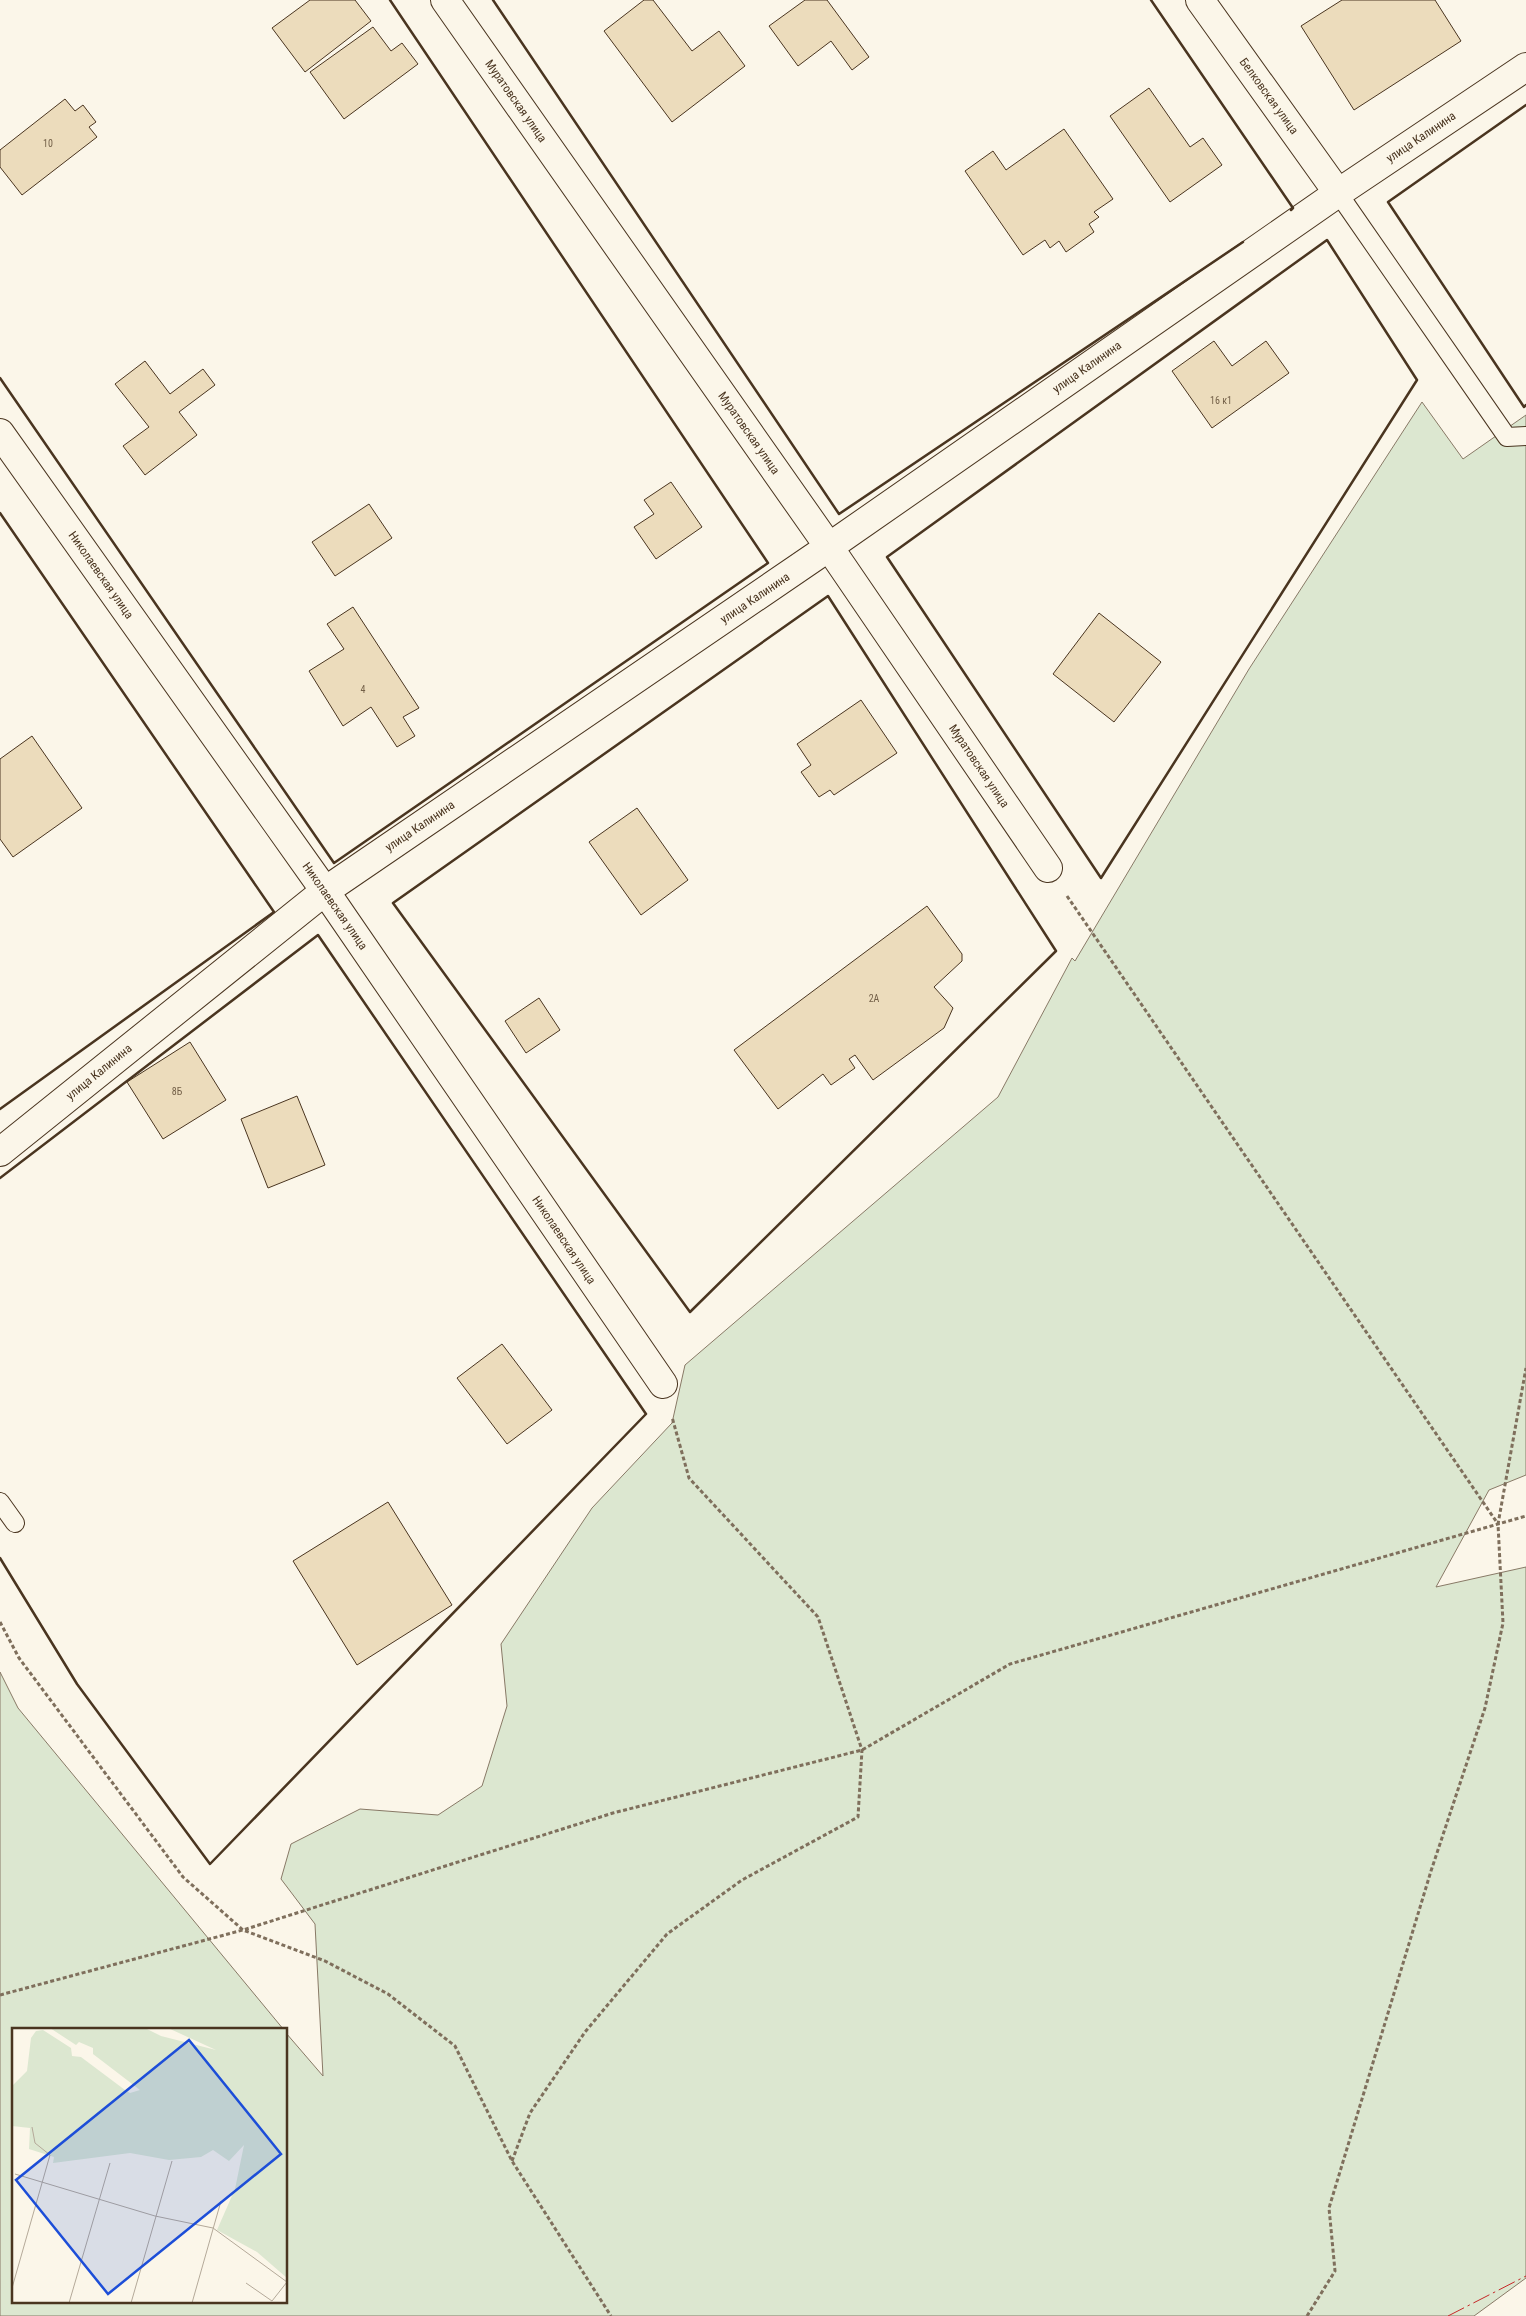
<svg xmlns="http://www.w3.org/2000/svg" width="1526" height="2316" viewBox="0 0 1526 2316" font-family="'Roboto Condensed',sans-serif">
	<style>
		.green { fill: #dce7d0; stroke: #887966 }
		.building { fill: #ecdcbc; stroke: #4a3520 }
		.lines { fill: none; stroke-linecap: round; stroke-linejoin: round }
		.lane-casing { stroke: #4a3520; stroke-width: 20 }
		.street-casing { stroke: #4a3520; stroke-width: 30 }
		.path { stroke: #7f6f5c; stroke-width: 3; stroke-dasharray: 4 2.5; stroke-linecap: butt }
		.lane { stroke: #fbf6e9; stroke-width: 18 }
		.street { stroke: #fbf6e9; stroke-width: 28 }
		.wall { stroke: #4a3520; stroke-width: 2.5 }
		.power { stroke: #c62828; stroke-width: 1; stroke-dasharray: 18 4 2.5 4; stroke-linecap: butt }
		.labels { text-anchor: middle; stroke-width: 4; stroke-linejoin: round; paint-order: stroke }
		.number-label { font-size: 10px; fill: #725f47 }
		.street-label { font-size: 12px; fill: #4a3520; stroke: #fbf6e9 }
		.inset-road { fill: none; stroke: #b4a999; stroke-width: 1 }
		.view { fill: #1d4ed8; fill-opacity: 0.15; stroke: #1d4ed8; stroke-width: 2.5 }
		.inset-edge { fill: none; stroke: #4a3520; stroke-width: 2.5 }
	</style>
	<rect width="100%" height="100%" fill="#fbf6e9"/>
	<!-- green -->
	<polygon class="green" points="1422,402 1463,459 1526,415 1526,1475 1489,1490 1436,1587 1526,1567 1526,2278 1474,2316 0,2316 0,1672 18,1708 284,2030 14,2030 14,2302 286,2302 286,2033 323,2076 315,1924 281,1879 291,1844 360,1809 438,1815 482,1786 507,1706 501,1644 592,1508 672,1423 685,1365 998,1097 1072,958 1075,961 1249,669"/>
	<!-- building -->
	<g class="building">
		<polygon points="310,0 355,0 371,21 305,72 272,28"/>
		<polygon points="644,0 653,0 692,51 719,31 745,66 672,122 604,31"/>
		<polygon points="805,0 827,0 869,57 852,70 831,41 798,66 769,26"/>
		<polygon points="1342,0 1435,0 1461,41 1354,110 1301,26"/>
		<polygon points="373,27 391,51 402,43 418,64 344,119 310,72"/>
		<polygon points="1149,88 1190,147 1203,138 1222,165 1170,202 1110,116"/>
		<polygon points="65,99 75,111 83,105 96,122 89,127 97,137 22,195 0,167 0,150"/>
		<polygon points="1064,129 1113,199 1094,212 1099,217 1089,224 1094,232 1066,252 1059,241 1050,248 1045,240 1023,255 965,171 993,151 1006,170"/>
		<polygon points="1214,341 1232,366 1266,341 1289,373 1212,428 1172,371"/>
		<polygon points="145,361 170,394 203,369 215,385 179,412 197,435 145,475 123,446 149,427 115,384"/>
		<polygon points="671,482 702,527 656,559 634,527 654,514 644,500"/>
		<polygon points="369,504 392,538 335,576 312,542"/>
		<polygon points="353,607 419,708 403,717 415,736 397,747 371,707 343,726 309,671 344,649 327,624"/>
		<polygon points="1099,613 1161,662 1114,722 1053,674"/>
		<polygon points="861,700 897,753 834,795 830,790 819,797 801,772 811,765 797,744"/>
		<polygon points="32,736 82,808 13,857 0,839 0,759"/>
		<polygon points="637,808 688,880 641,915 589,842"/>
		<polygon points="927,906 962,954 962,961 934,987 953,1008 944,1028 873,1080 855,1055 849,1059 855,1068 831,1085 823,1074 778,1109 734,1050"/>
		<polygon points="539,998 560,1030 526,1053 505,1021"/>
		<polygon points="190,1042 226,1100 163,1139 127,1082"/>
		<polygon points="297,1096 325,1165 268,1188 241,1119"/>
		<polygon points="502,1344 552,1410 507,1444 457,1378"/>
		<polygon points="388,1502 452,1605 357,1665 293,1561"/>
	</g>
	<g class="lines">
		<defs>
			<g id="lane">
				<polyline points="1338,193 1507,437 1526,436"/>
				<polyline points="0,1502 15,1523"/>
			</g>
			<g id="street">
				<polyline points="445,0 829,547 1048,868"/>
				<polyline points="1200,0 1338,193"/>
				<polyline points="0,433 325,891 663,1384"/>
				<polyline points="0,1152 325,891 829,547 1338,193 1526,67"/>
			</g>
		</defs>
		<!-- lane casing -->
		<use href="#lane" class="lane-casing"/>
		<!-- street casing -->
		<use href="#street" class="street-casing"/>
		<!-- path -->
		<g class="path">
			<polyline points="1067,896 1498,1524"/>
			<polyline points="0,1622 19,1658 183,1877 243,1930 325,1961 388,1994 455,2046 512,2161 611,2316"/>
			<polyline points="0,1995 243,1930 613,1813 862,1750 1010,1664 1526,1516"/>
			<polyline points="512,2161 530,2113 585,2032 667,1934 742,1880 858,1817 862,1750 818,1617 689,1478 672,1417"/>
			<polyline points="1307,2316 1335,2271 1329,2208 1431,1871 1485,1708 1503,1623 1498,1524 1526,1368"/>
		</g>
		<!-- lane -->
		<use href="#lane" class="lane"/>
		<!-- street -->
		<use href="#street" class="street"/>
		<!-- wall -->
		<g class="wall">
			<polyline points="493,0 839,514 1243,242"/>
			<polyline points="1151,0 1293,208 1291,210"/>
			<polyline points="1526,105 1388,202 1524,407 1526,405"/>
			<polygon points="1327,240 1417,380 1101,878 887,557"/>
			<polyline points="0,378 334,863 768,563 390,0"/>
			<polyline points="0,513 274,912 0,1109"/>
			<polygon points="828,596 1056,951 690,1312 393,903"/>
			<polyline points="0,1178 318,935 646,1414 210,1864 77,1684 0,1558"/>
		</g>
		<!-- power -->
		<polyline class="power" points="1448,2316 1526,2276"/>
	</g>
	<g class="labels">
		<!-- number labels -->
		<g class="number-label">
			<text x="48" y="147">10</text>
			<text x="1221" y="404">16 к1</text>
			<text x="363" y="693">4</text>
			<text x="874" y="1002">2А</text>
			<text x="177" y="1095">8Б</text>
		</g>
		<!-- street labels -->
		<g class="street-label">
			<text transform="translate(1269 96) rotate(54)" y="4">Белковская улица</text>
			<text transform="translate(516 101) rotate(55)" y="4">Муратовская улица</text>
			<text transform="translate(1421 137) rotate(-34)" y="4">улица Калинина</text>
			<text transform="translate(1087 367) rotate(-35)" y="4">улица Калинина</text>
			<text transform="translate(749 433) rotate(55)" y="4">Муратовская улица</text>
			<text transform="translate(101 575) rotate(55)" y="4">Николаевская улица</text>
			<text transform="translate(755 598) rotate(-34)" y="4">улица Калинина</text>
			<text transform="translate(979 766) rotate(56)" y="4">Муратовская улица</text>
			<text transform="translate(420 826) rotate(-34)" y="4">улица Калинина</text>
			<text transform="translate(335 906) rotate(55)" y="4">Николаевская улица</text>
			<text transform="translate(99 1072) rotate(-39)" y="4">улица Калинина</text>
			<text transform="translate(564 1240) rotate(56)" y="4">Николаевская улица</text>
		</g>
	</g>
	<!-- overview -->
	<g transform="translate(12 2028)">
		<rect width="275" height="275" fill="#fbf6e9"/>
		<path d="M38 0H133L149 8 204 22 156 0H275V250L245 224 205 202 223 161 232 117 217 133 201 122 189 129 157 132 118 125 41 135 42 129 17 121 18 100 0 98V58L15 43 19 10 24 3 31 2 59 20 60 28 69 29 113 62 118 65 128 62 81 26V20L67 14 64 17Z" fill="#dce7d0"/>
		<path class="inset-road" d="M3 146 143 188 201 200 275 254M234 255 260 273 275 254M0 260 38 127 23 115 20 99M57 275 98 135M119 275 160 133M180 275 209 173"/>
		<path class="view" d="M177 12 269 126 96 266 4 152Z"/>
		<rect width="275" height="275" class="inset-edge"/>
	</g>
</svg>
